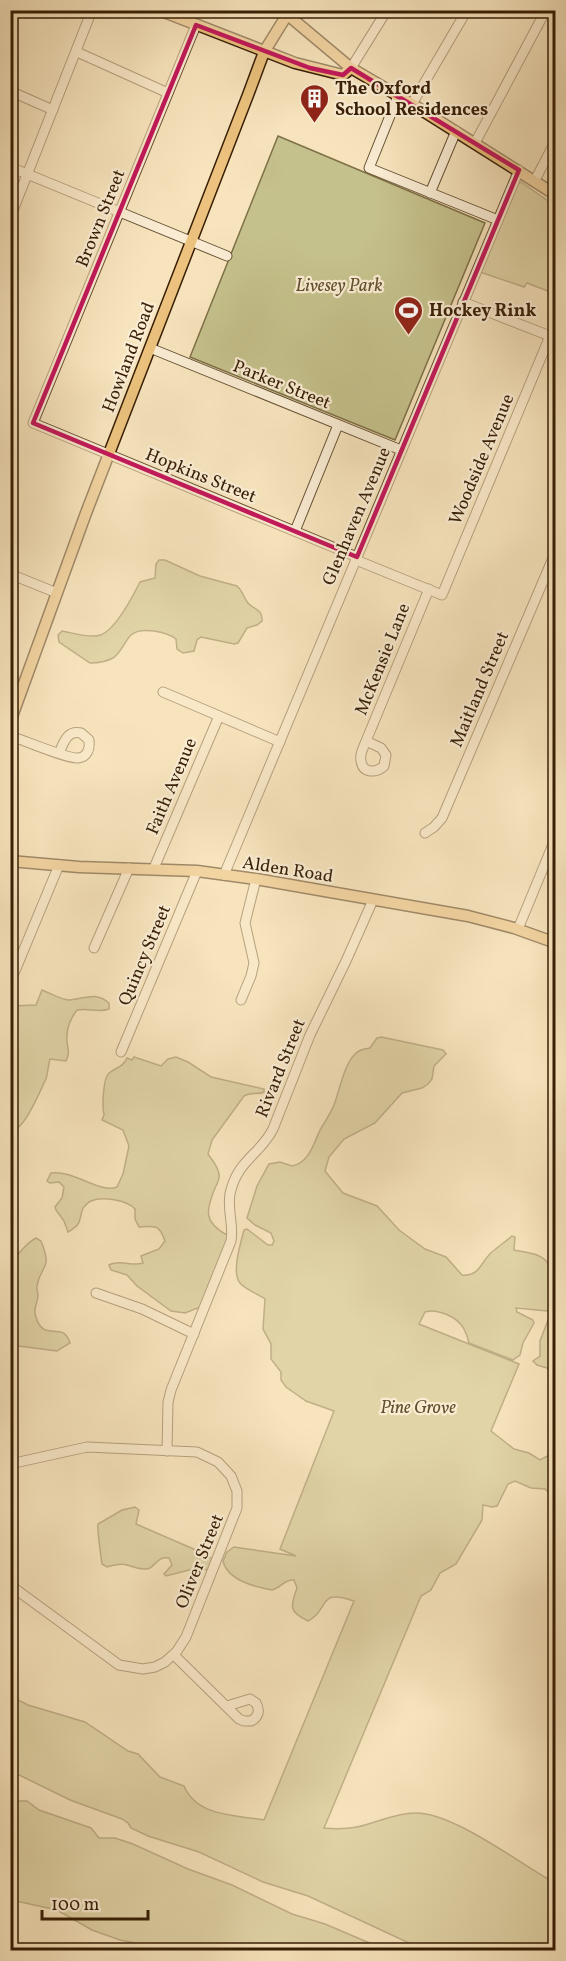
<svg xmlns="http://www.w3.org/2000/svg" width="566" height="1961" viewBox="0 0 566 1961" font-family="Vollkorn,serif">
	<style>
		.green { fill: #c5c18c; stroke: #7e7048; stroke-width: 1.5 }
		.lines { fill: none; stroke-linecap: round; stroke-linejoin: round }
		.minor-casing { stroke: #675033; stroke-width: 11 }
		.major-casing { stroke: #371e05; stroke-width: 13 }
		.minor { stroke: #faedd4; stroke-width: 9 }
		.major { stroke: #ecc27e; stroke-width: 10 }
		.marked { fill: none; stroke: #c2185b; stroke-width: 4.5; stroke-linejoin: round }
		.labels { text-anchor: middle; stroke-width: 4.5; stroke-linejoin: round; paint-order: stroke }
		.poi-label { font-size: 18px; font-weight: bold; fill: #371e05; stroke: #faedd4; text-anchor: start }
		.street-label { font-size: 18px; fill: #371e05; stroke: #faedd4 }
		.park-label { font-size: 18px; font-style: italic; fill: #624f2e; stroke: #faedd4 }
	</style>
	<rect width="100%" height="100%" fill="#f7e4bd"/>
	<filter id="stains"><feTurbulence type="fractalNoise" baseFrequency=".00333" numOctaves="4"/><feColorMatrix values="0 0 0 0 .2 0 0 0 0 .09 0 0 0 0 .02 0 0 0 .5 -.17"/></filter>
	<radialGradient id="worn" r=".72"><stop offset=".6" stop-color="#630" stop-opacity="0"/><stop offset="1" stop-color="#630" stop-opacity=".3"/></radialGradient>
	<!-- green -->
	<g class="green">
		<polygon points="278,136 485,223 395,440 190,357"/>
		<polygon points="521,182 555,206 555,294 527,283 524,287 480,272 517,184"/>
		<path d="M159 560H165L200 576 237 586C243 591 243 597 248 603 254 610 263 609 262 621L257 625 247 628 238 643 234 644 201 637 197 640 194 651 183 653 177 649 176 639C167 632 141 626 131 635 124 642 121 653 113 658 106 662 97 663 90 663L59 642 58 635 62 631C73 633 86 637 96 636 113 636 133 596 140 582L155 578 156 564Z"/>
		<path d="M42 990C50 993 61 1000 69 1000 85 999 95 991 109 1003V1009C99 1013 88 1008 77 1010 70 1019 66 1030 67 1042 68 1050 70 1053 66 1061L50 1059C48 1066 48 1073 46 1079 40 1091 27 1123 16 1129L10 1127 11 1011 12 1006 36 1005Z"/>
		<path d="M381 1037 443 1050 446 1054 434 1066 432 1079 428 1084 422 1088 402 1093 375 1123 344 1139 329 1157 325 1171 343 1193 377 1206 399 1230 425 1249 446 1257 462 1275C480 1277 481 1261 492 1252 499 1246 505 1242 512 1236L515 1237 514 1250C524 1252 545 1253 549 1266 550 1270 548 1277 548 1281L555 1290V1379L547 1368 537 1365 533 1361 540 1356V1341L550 1315 548 1311 516 1308 517 1312 533 1320 534 1323 523 1343 520 1355 513 1360 469 1343C468 1338 466 1333 464 1329 458 1317 437 1308 425 1312L419 1324 519 1364 491 1431 514 1449 529 1453 540 1460 555 1452V1499L545 1489 531 1488 515 1481 508 1484 497 1506 492 1507 483 1505 482 1520 456 1564 440 1573 431 1590 421 1596 324 1828C334 1829 347 1829 357 1827 376 1823 395 1813 415 1813 453 1812 520 1864 555 1883V1950H424L308 1896 263 1882 199 1852 148 1836 131 1828 128 1823 122 1819 70 1800 11 1771V1692L18 1700 28 1705 85 1722 128 1751 138 1754 160 1777 184 1786C197 1817 236 1815 264 1820L354 1601C316 1588 331 1609 308 1621 289 1612 290 1607 297 1588L294 1580C284 1579 281 1588 272 1590 255 1587 227 1580 223 1561L227 1552 234 1547 296 1556 280 1549 334 1411 306 1401 286 1387 281 1380V1372L271 1359V1344L263 1329 265 1299C258 1294 246 1290 240 1283 231 1273 241 1242 244 1230L247 1229 268 1245H272L274 1241 271 1233 255 1225 247 1218 257 1186 269 1164 280 1162 292 1166C309 1163 314 1143 320 1130 325 1122 330 1114 334 1105 340 1089 344 1064 356 1053 360 1049 364 1049 370 1048L377 1038Z"/>
		<path d="M134 1057 161 1066 168 1059 176 1057 188 1062 211 1077 264 1089V1092C258 1095 251 1092 244 1096L212 1140 208 1154C212 1160 219 1167 219 1175 220 1179 217 1184 215 1188 206 1210 203 1222 227 1235L228 1238 203 1306 185 1313 171 1311 137 1286 127 1275 111 1270 109 1265C120 1259 132 1267 143 1263L141 1256 159 1249 165 1241C159 1224 155 1226 139 1227L135 1219V1209C127 1200 102 1196 91 1201 88 1202 86 1205 83 1208 78 1222 83 1223 68 1232L64 1221 56 1210 55 1207 62 1198 64 1187 59 1182 50 1183 47 1181 51 1173C74 1170 101 1194 117 1187L123 1174 129 1146 123 1130 102 1120 104 1115C102 1106 103 1078 109 1073 117 1067 123 1067 127 1058L132 1060Z"/>
		<path d="M36 1238 41 1241C53 1271 41 1263 37 1286 36 1289 38 1292 38 1295 38 1302 34 1306 35 1314 43 1346 62 1318 70 1343L57 1351 11 1345V1260C21 1254 24 1244 36 1238Z"/>
		<path d="M135 1507 139 1510 136 1524 205 1554 216 1562 212 1571 197 1568 166 1576 164 1574 172 1565 169 1558C155 1556 156 1570 144 1569 126 1568 130 1560 107 1567L102 1564C101 1557 97 1529 98 1524L122 1510Z"/>
		<polygon points="10,1796 16,1801 27,1801 39,1810 91,1828 99,1838 115,1838 133,1844 188,1869 232,1885 292,1914 325,1924 386,1950 165,1949 120,1940 92,1930 57,1910 11,1900"/>
	</g>
	<g class="lines">
		<defs>
			<g id="minor">
				<polyline points="196,25 33,423 357,557"/>
				<polyline points="77,52 168,93"/>
				<polyline points="351,68 387,10"/>
				<polyline points="10,91 53,110"/>
				<polyline points="398,96 369,168 498,220"/>
				<polyline points="412,104 467,10"/>
				<polyline points="475,143 546,10"/>
				<polyline points="10,167 227,256"/>
				<polyline points="535,180 556,140"/>
				<polyline points="430,193 456,131"/>
				<polyline points="10,218 92,10"/>
				<polyline points="150,348 401,450"/>
				<polyline points="295,531 338,425"/>
				<polyline points="356,560 442,595 550,336 463,302"/>
				<polyline points="10,574 57,593"/>
				<polyline points="163,692 280,742"/>
				<path d="M10 736C24 740 67 759 78 758 88 757 90 748 89 740L81 733C67 730 64 742 59 753"/>
				<path d="M366 741 381 748 386 755 384 766C376 773 363 774 361 761 359 754 364 747 366 741L429 589"/>
				<polyline points="425,833 434,827 442,818 556,551"/>
				<polyline points="154,868 219,716"/>
				<polyline points="224,875 519,170"/>
				<polyline points="518,929 556,837"/>
				<polyline points="94,948 129,868"/>
				<polyline points="10,983 59,865"/>
				<polyline points="241,1000 251,976 254,963 245,923 256,879"/>
				<polyline points="121,1052 197,871"/>
				<polyline points="96,1293 142,1309 194,1334"/>
				<path d="M167 1451 168 1402 171 1390 231 1241C234 1225 227 1210 230 1194 237 1160 260 1155 273 1129L310 1035 346 961 373 900"/>
				<polyline points="10,1464 87,1447 197,1452 218,1462 231,1476 237,1491 237,1508 186,1637 177,1651 165,1662 155,1667 143,1669 119,1665 10,1585"/>
				<path d="M174 1655 239 1719 244 1721H251C259 1717 260 1710 256 1703L250 1699 227 1706"/>
			</g>
			<g id="major">
				<polyline points="159,10 295,63 343,75 351,68"/>
				<polyline points="283,11 351,68 412,104 556,195"/>
				<polyline points="10,722 86,513 248,95 264,52 290,10"/>
				<polyline points="10,861 79,867 197,871 256,879 468,916 514,928 556,943"/>
			</g>
		</defs>
		<!-- minor casing -->
		<use href="#minor" class="minor-casing"/>
		<!-- major casing -->
		<use href="#major" class="major-casing"/>
		<!-- minor -->
		<use href="#minor" class="minor"/>
		<!-- major -->
		<use href="#major" class="major"/>
	</g>
	<!-- marked area -->
	<path d="M0 0H566V1961H0ZM196 25 310 68 343 75 351 68 519 170 357 557 33 423Z" fill="#f7e4bd" fill-opacity=".55" fill-rule="evenodd"/>
	<path class="marked" d="M196 25 310 68 343 75 351 68 519 170 357 557 33 423Z"/>
	<!-- icons -->
	<defs>
		<symbol id="building-pin" viewBox="-11 -11 22 30"><path d="M0 17L-7.5 6A9.5 9.5 0 1 1 7.5 6Z" fill="#8f2418" stroke="#faedd4"/><path d="M-4-6H4V6H1V3H-1V6H-4ZM-2.5-4.3h1.7v1.8h-1.7ZM.8-4.3h1.7v1.8H.8ZM-2.5-1h1.7V.8h-1.7ZM.8-1h1.7V.8H.8Z" fill="#fff"/></symbol>
		<symbol id="stadium-pin" viewBox="-11 -11 22 30"><path d="M0 17L-7.5 6A9.5 9.5 0 1 1 7.5 6Z" fill="#8f2418" stroke="#faedd4"/><path d="M0-5a6.5 5 0 1 0 0 10a6.5 5 0 1 0 0-10ZM-3.5-1.8h7v3.6h-7Z" fill="#fff"/></symbol>
	</defs>
	<g fill-rule="evenodd">
		<use href="#building-pin" x="298" y="82" width="33" height="45"/>
		<use href="#stadium-pin" x="392" y="294" width="33" height="45"/>
	</g>
	<g class="labels">
		<!-- poi labels -->
		<g class="poi-label">
			<text x="335" y="94">The Oxford<tspan x="335" dy="21">School Residences</tspan></text>
			<text x="429" y="316">Hockey Rink</text>
		</g>
		<!-- street labels -->
		<g class="street-label">
			<text transform="translate(100 218) rotate(-68)" y="6">Brown Street</text>
			<text transform="translate(128 357) rotate(-69)" y="6">Howland Road</text>
			<text transform="translate(282 384) rotate(22)" y="6">Parker Street</text>
			<text transform="translate(481 459) rotate(-67)" y="6">Woodside Avenue</text>
			<text transform="translate(201 475) rotate(22)" y="6">Hopkins Street</text>
			<text transform="translate(356 516) rotate(-67)" y="6">Glenhaven Avenue</text>
			<text transform="translate(382 659) rotate(-68)" y="6">McKensie Lane</text>
			<text transform="translate(479 689) rotate(-67)" y="6">Maitland Street</text>
			<text transform="translate(171 786) rotate(-67)" y="6">Faith Avenue</text>
			<text transform="translate(288 869) rotate(9)" y="6">Alden Road</text>
			<text transform="translate(144 955) rotate(-67)" y="6">Quincy Street</text>
			<text transform="translate(280 1068) rotate(-68)" y="6">Rivard Street</text>
			<text transform="translate(199 1561) rotate(-68)" y="6">Oliver Street</text>
		</g>
		<!-- park labels -->
		<g class="park-label">
			<text x="339" y="291">Livesey Park</text>
			<text x="418" y="1413">Pine Grove</text>
		</g>
	</g>
	<!-- margin -->
	<rect width="566" height="1961" fill="none" stroke="#f7e4bd" stroke-width="36"/>
	<rect x="12" y="12" width="542" height="1937" fill="none" stroke="#371e05" stroke-width="3"/>
	<rect x="18" y="18" width="530" height="1925" fill="none" stroke="#371e05" stroke-width="1.5"/>
	<!-- scale -->
	<path d="M42 1910v9h106v-9" fill="none" stroke="#371e05" stroke-width="3"/>
	<text x="51" y="1910" font-size="18" fill="#371e05" stroke="#faedd4" stroke-width="4.5" paint-order="stroke">100 m</text>
	<rect width="100%" height="100%" filter="url(#stains)"/>
	<rect width="100%" height="100%" fill="url(#worn)"/>
</svg>
